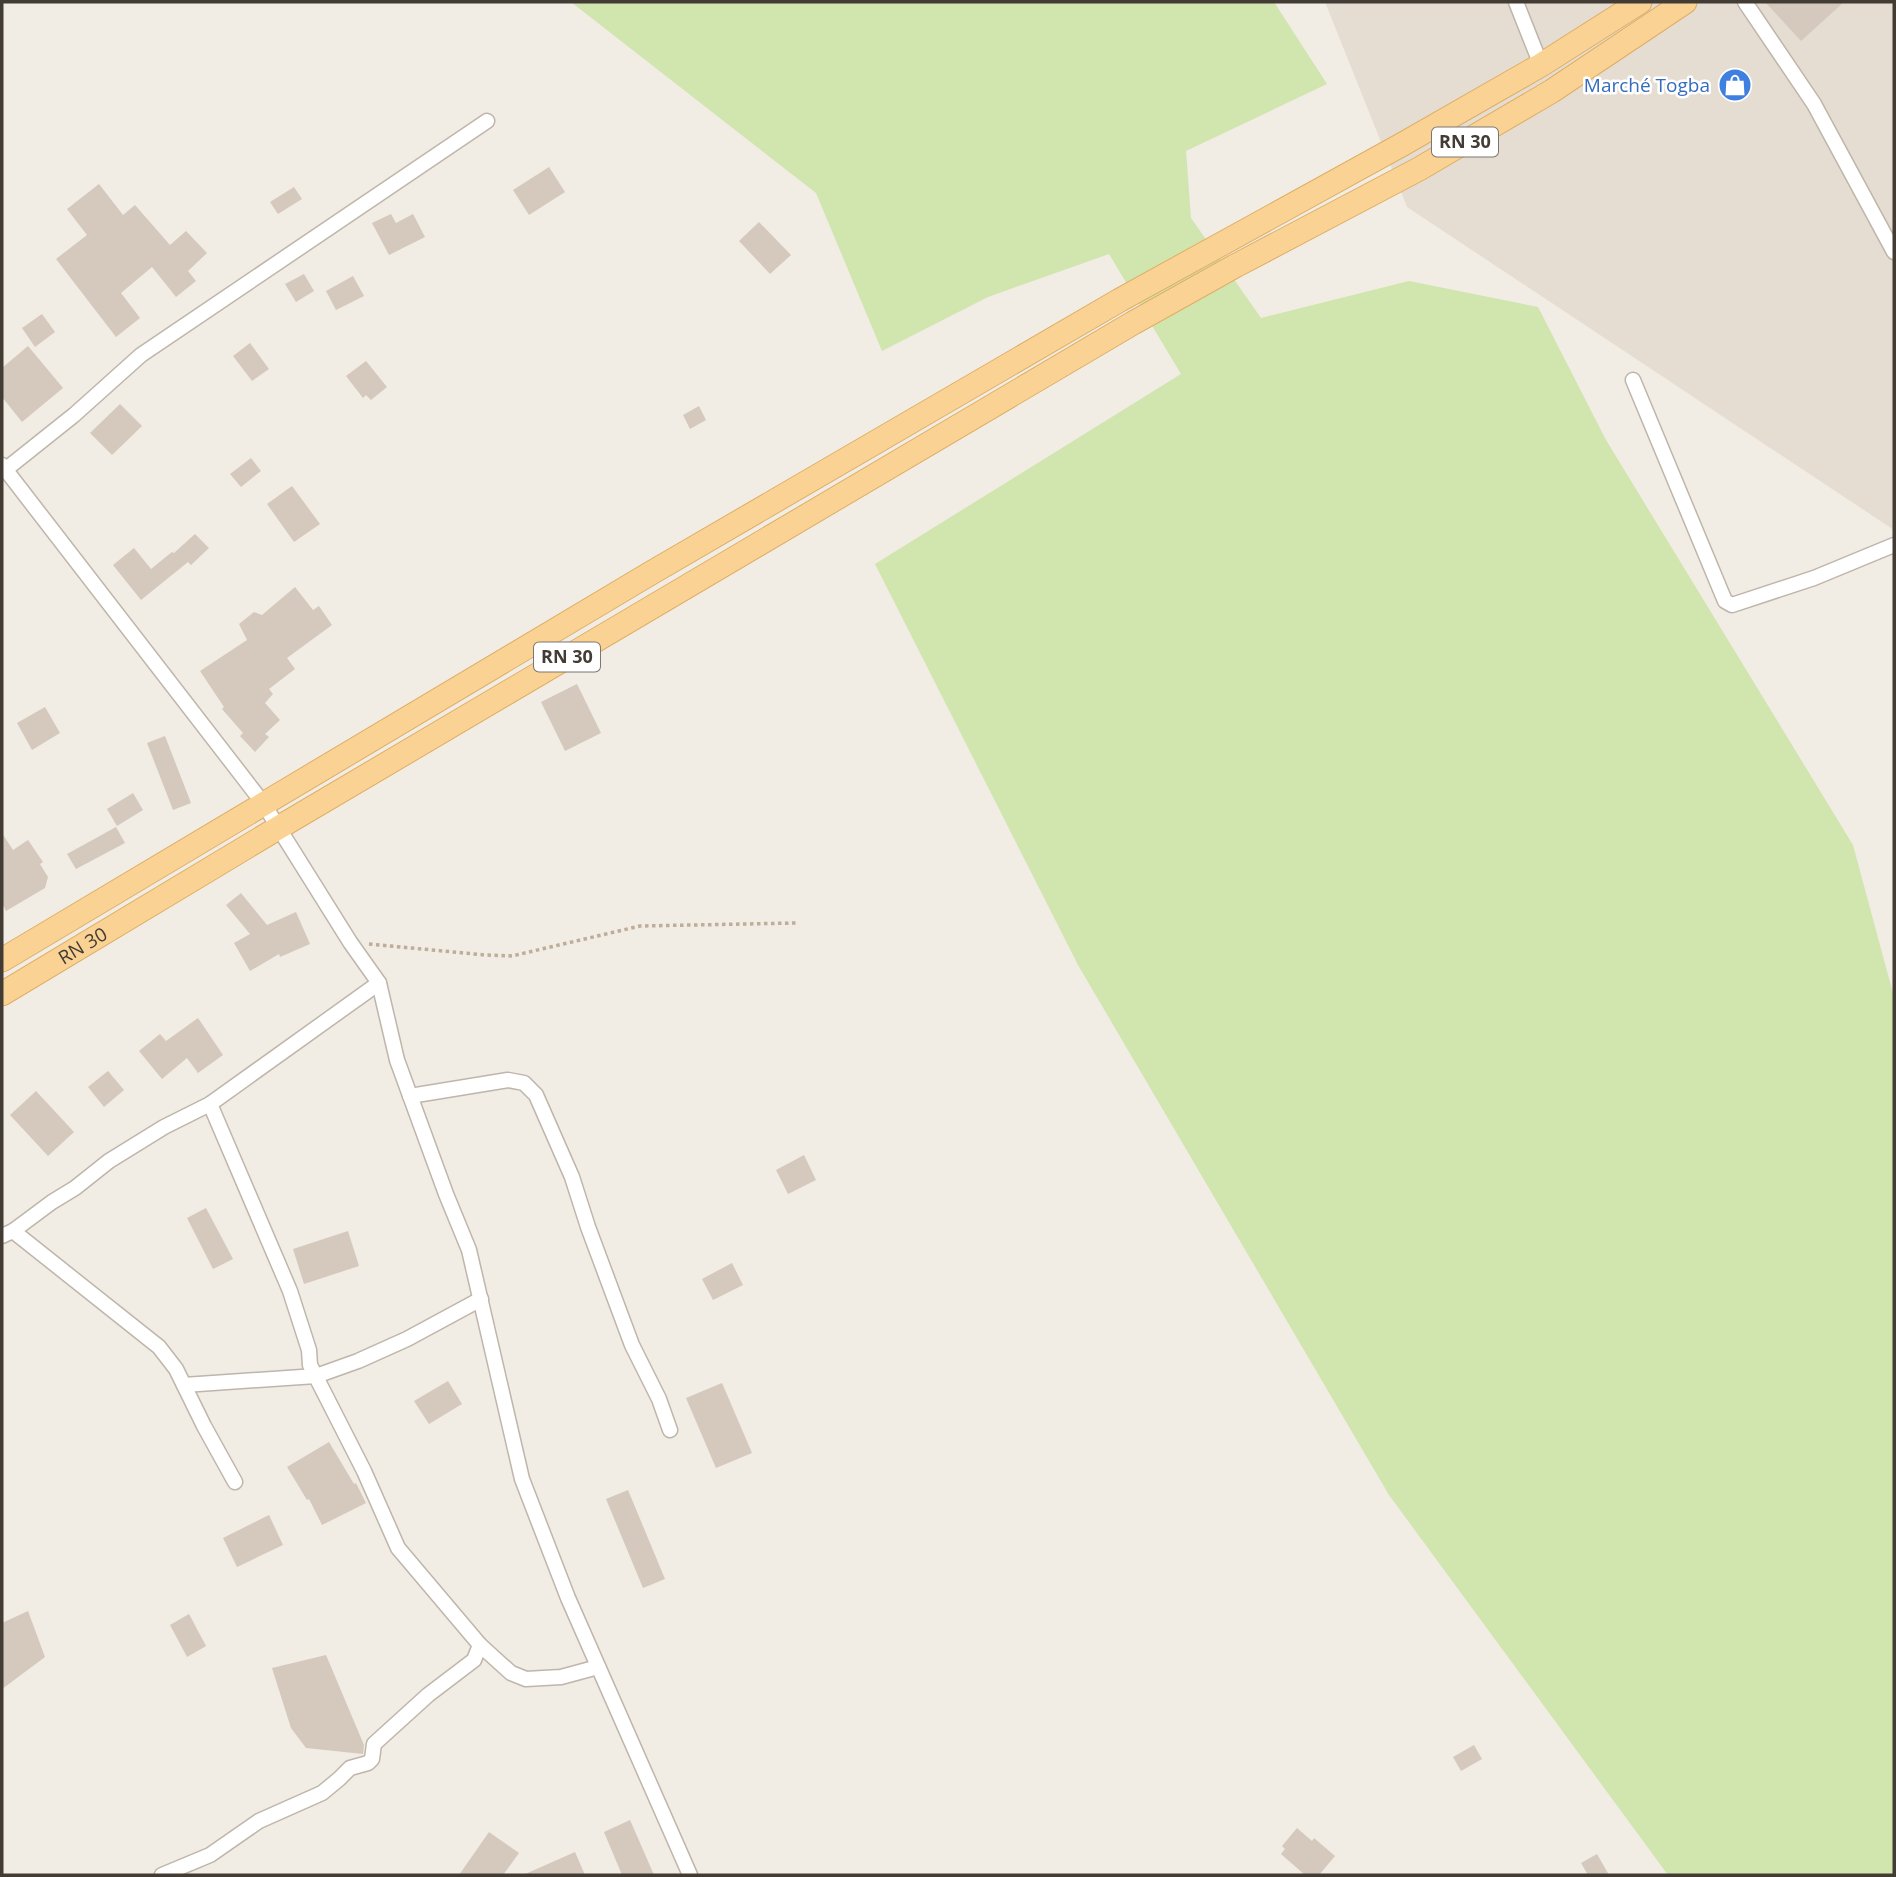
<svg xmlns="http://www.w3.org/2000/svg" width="1896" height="1877" viewBox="0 0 1896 1877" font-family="'Open Sans',sans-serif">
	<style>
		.residential { fill: #e5ddd2 }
		.green { fill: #d1e5ae }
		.building { fill: #d5c9bd }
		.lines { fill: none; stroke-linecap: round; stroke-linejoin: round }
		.street-casing { stroke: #bfb5aa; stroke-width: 17 }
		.primary-casing { stroke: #deae65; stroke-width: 25 }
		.path { stroke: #bdad99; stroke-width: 3.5; stroke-dasharray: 3.5 3.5; stroke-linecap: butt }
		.street { stroke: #fff; stroke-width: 14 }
		.primary { stroke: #fad394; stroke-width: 23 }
		.labels { text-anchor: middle; stroke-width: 5; stroke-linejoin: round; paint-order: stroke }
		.shield { fill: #fff; stroke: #7b7671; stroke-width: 2 }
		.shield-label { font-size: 18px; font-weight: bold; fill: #433c34 }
		.shop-label { font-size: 19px; fill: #366cbe; stroke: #fff; text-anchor: end }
		.street-label { font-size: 19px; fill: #433c34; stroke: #fff }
	</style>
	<rect width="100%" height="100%" fill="#f1ece4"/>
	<!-- residential -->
	<polygon class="residential" points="1325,2 1894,2 1894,530 1407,207"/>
	<!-- green -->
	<polygon class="green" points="571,2 1274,2 1327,84 1186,151 1191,218 1261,318 1409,281 1538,307 1606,440 1853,845 1894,997 1894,1875 1668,1875 1389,1495 1078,965 875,564 1181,374 1109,254 988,297 882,351 816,193"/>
	<!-- building -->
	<g class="building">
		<polygon points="1765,2 1844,2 1801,41"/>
		<polygon points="549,167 565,192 529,215 513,190"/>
		<polygon points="99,184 123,215 135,205 170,245 186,231 207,253 188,271 196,281 176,297 152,267 121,293 140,318 116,337 56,259 87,235 67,209"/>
		<polygon points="294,187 302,199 278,214 270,202"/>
		<polygon points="391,214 396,223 413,214 425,237 389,255 372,223"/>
		<polygon points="759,222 791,255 770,274 739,241"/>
		<polygon points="304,274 314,291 296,302 285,284"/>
		<polygon points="353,276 364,296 336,310 326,291"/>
		<polygon points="42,314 55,332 35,347 22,328"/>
		<polygon points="250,343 269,369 252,381 233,356"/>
		<polygon points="28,346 63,388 22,422 2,397 2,368"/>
		<polygon points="366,361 387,387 371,400 366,395 363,398 346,376"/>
		<polygon points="120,404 142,426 112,455 90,433"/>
		<polygon points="699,406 706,420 690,429 683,415"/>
		<polygon points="251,458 261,471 241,487 230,474"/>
		<polygon points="292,486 320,524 294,542 267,504"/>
		<polygon points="195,534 209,548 191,565 188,562 141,600 113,565 134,548 151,569 172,552 174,553"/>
		<polygon points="295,587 313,610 319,606 332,625 287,658 295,669 269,689 273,694 265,703 280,720 265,734 269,737 255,752 240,736 243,733 222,709 224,707 200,671 247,640 239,624 254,612 262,615"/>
		<polygon points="577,684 601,733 565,751 541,702"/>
		<polygon points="45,707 60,733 32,750 17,723"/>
		<polygon points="165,736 191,803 173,810 147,743"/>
		<polygon points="133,793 143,810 117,826 107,809"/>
		<polygon points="116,827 125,843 76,869 67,854"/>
		<polygon points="2,833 13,850 28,840 43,862 40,864 48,877 45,888 6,911 2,903"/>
		<polygon points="241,893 267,925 296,912 310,944 280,957 279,954 250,971 234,943 250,934 226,905"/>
		<polygon points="198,1018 223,1055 198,1073 187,1058 162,1079 139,1051 160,1034 166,1041"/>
		<polygon points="108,1071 124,1090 104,1107 88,1087"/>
		<polygon points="36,1091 74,1132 48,1156 10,1115"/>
		<polygon points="804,1155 816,1180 788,1194 776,1170"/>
		<polygon points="206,1208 233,1259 213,1269 187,1218"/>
		<polygon points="348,1231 359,1266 304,1284 293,1249"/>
		<polygon points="732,1263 743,1285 713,1300 702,1279"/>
		<polygon points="448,1381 462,1404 429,1424 414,1401"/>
		<polygon points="722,1383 752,1453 716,1468 686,1398"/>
		<polygon points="329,1442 354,1484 356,1483 366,1503 322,1525 309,1499 307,1500 287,1467"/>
		<polygon points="628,1490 665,1579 643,1588 606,1499"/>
		<polygon points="269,1515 283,1545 237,1567 223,1538"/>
		<polygon points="28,1611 45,1657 2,1689 2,1623"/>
		<polygon points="189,1614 206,1646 187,1657 170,1625"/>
		<polygon points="326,1655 364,1745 363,1754 306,1748 291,1728 272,1668"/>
		<polygon points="1474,1745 1482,1759 1461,1771 1453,1757"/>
		<polygon points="630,1820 654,1875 622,1875 604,1832"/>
		<polygon points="1297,1828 1312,1841 1314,1838 1335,1856 1319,1875 1305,1875 1281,1854 1285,1849 1282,1846"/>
		<polygon points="489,1832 519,1853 503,1875 459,1875"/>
		<polygon points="575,1852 585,1875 523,1875"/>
		<polygon points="1597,1854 1609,1875 1588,1875 1581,1863"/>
	</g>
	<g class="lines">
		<defs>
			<g id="street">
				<polyline points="1516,2 1541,65"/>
				<polyline points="1745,2 1814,104 1894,252"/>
				<polyline points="1633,380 1725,601 1732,605 1814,578 1894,545"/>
				<polyline points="2,465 263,803 350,942 379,983 397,1060 446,1194 469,1250 522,1479 568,1598 690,1875"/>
				<polyline points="5,470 74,415 141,355 487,121"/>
				<polyline points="410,1096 508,1080 524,1083 536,1095 572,1177 588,1227 632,1345 659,1399 670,1430"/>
				<polyline points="210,1104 290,1291 309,1350 310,1365 364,1471 398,1548 480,1645 511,1673 526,1679 561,1677 598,1667"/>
				<polyline points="13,1231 159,1347 176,1369 204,1426 235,1482"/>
				<polyline points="2,1236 13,1231 52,1202 75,1188 109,1161 164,1127 210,1104 379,983"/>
				<polyline points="184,1385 316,1376 358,1361 407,1339 481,1299"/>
				<polyline points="162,1875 210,1855 259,1821 322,1793 339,1779 350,1768 368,1763 372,1759 374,1744 428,1695 474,1660 480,1645"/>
			</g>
			<g id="primary">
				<polyline points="2,960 651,573 1120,300 1403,144 1541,65 1640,2"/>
				<path id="s1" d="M2 994 278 828 1133 323 1235 266 1419 169 1552 91 1685 2"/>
			</g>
		</defs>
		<!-- street casing -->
		<use href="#street" class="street-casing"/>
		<!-- primary casing -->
		<use href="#primary" class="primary-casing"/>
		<!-- path -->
		<polyline class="path" points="369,944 485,955 512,956 640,926 796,923"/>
		<!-- street -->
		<use href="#street" class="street"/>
		<!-- primary -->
		<use href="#primary" class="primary"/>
	</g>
	<!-- icons -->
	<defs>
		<symbol id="shop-disc" viewBox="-11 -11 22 22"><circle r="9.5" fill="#3f7fe0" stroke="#fff"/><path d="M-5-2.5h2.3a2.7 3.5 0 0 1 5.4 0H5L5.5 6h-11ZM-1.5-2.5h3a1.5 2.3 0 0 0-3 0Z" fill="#fff"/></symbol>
	</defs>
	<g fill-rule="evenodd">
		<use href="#shop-disc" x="1716" y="66" width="38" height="38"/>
	</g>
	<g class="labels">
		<!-- shield labels -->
		<g class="shield">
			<rect x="1432" y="127.5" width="66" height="29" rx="5"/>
			<rect x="534" y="642.5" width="66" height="29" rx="5"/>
		</g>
		<g class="shield-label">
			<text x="1465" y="148">RN 30</text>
			<text x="567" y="663">RN 30</text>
		</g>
		<!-- shop labels -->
		<g class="shop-label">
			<text x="1710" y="92">Marché Togba</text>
		</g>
		<!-- street labels -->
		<g class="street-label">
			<text dy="7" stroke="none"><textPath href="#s1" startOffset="94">RN 30</textPath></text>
		</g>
	</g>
	<!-- border -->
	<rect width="1896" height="1877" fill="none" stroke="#433c34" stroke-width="7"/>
</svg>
